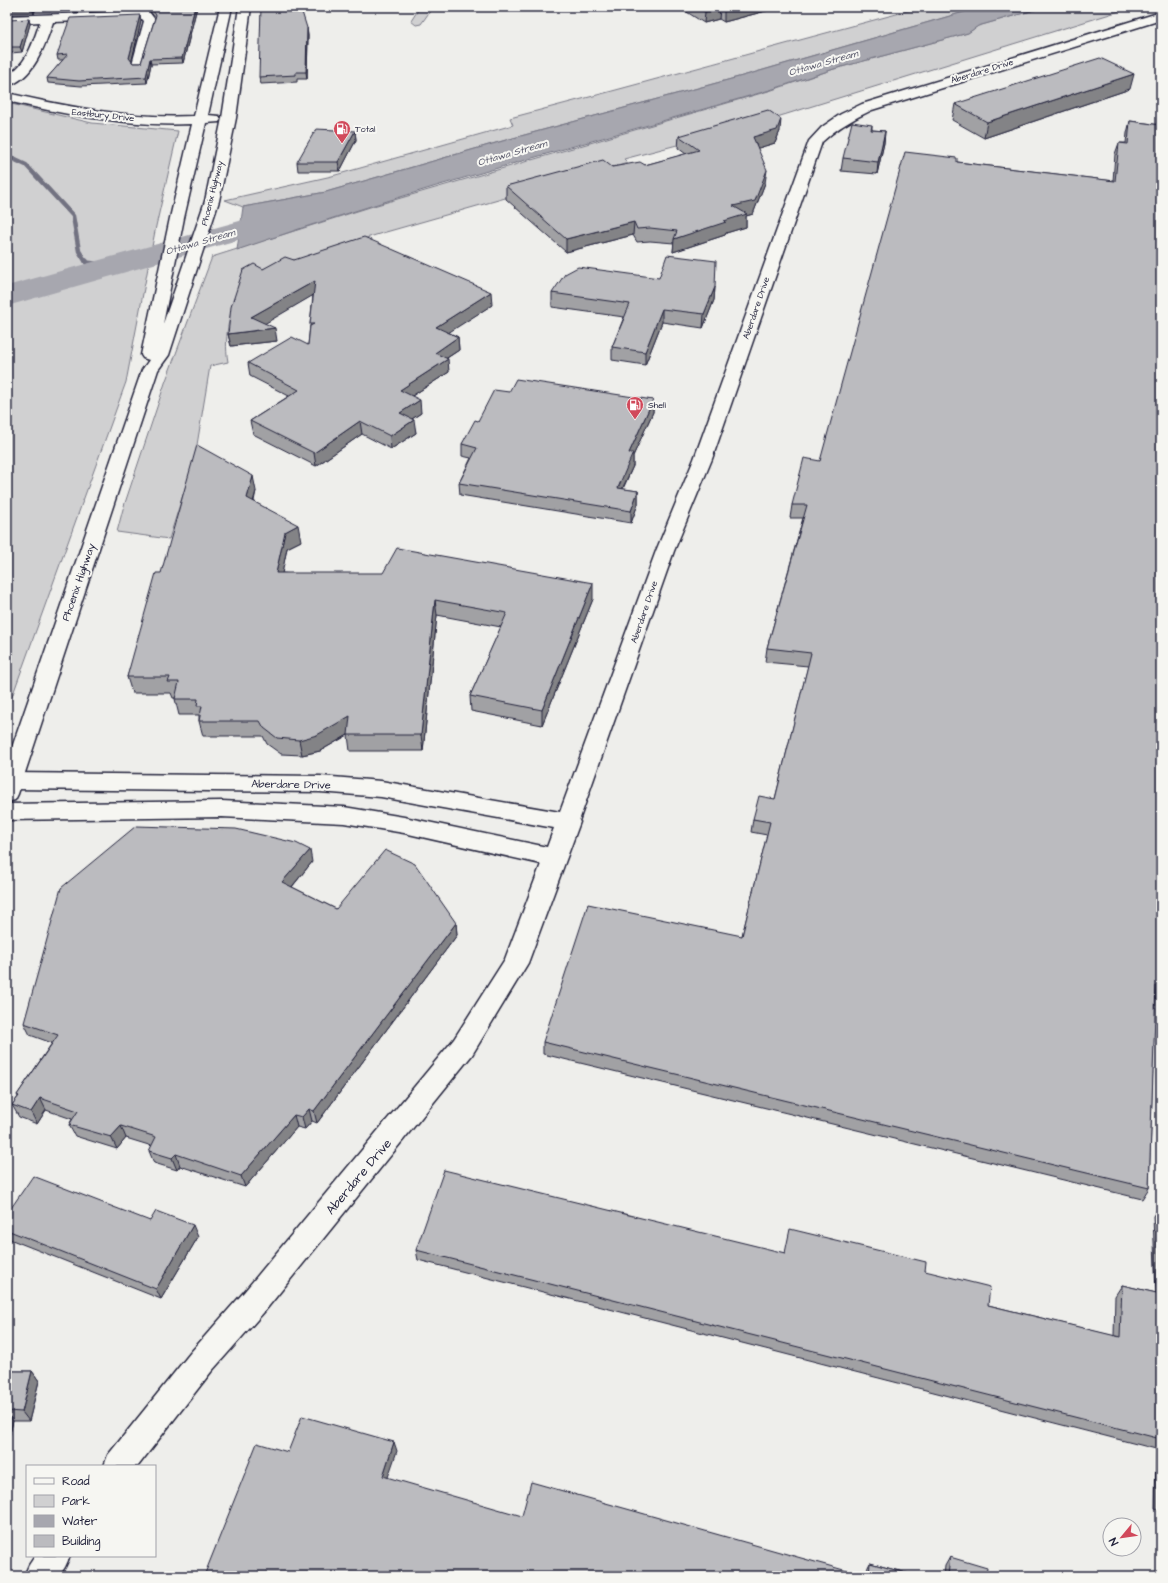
<svg xmlns="http://www.w3.org/2000/svg" width="1168" height="1583" viewBox="0 0 1168 1583" font-family="'Architects Daughter',sans-serif">
	<style>
		.green { fill: #d0d0d1; stroke: #797986 }
		.water { fill: #a7a7af; stroke: #727281 }
		.lines { fill: none; stroke-linecap: round; stroke-linejoin: round }
		.stream-far1 { stroke: #727281; stroke-width: 4.5 }
		.stream { stroke: #727281; stroke-width: 5.5 }
		.river { fill: #a7a7af; fill-rule: evenodd }
		.street-casing { stroke: #22223b; stroke-width: 3 }
		.secondary-casing { stroke: #22223b; stroke-width: 3 }
		.street { fill: #f6f6f2; fill-rule: evenodd }
		.secondary { fill: #f6f6f2; fill-rule: evenodd }
		.wall { fill: #a1a1a4; stroke: #22223b }
		.shaded-wall { fill: #838386; stroke: #22223b }
		.building { fill: #bbbbbf; stroke: #22223b }
		.labels { text-anchor: middle; stroke-width: 4; stroke-linejoin: round; paint-order: stroke }
		.far-street-label { font-size: 9px; fill: #22223b; stroke: #f6f6f2 }
		.far-poi-label { font-size: 9px; fill: #22223b; stroke: #f6f6f2; text-anchor: start }
		.far-water-label { font-size: 10px; font-style: italic; fill: #575769; stroke: #f6f6f2 }
		.street-label { font-size: 11px; fill: #22223b; stroke: #f6f6f2 }
		.near-street-label { font-size: 13px; fill: #22223b; stroke: #f6f6f2 }
	</style>
	<rect width="100%" height="100%" fill="#eeeeeb"/>
	<filter id="ink" filterUnits="userSpaceOnUse"><feTurbulence type="fractalNoise" baseFrequency=".025" numOctaves="2"/><feDisplacementMap in="SourceGraphic" scale="8" xChannelSelector="R" yChannelSelector="G"/><feConvolveMatrix kernelMatrix="1 2 1 2 8 2 1 2 1" color-interpolation-filters="sRGB"/></filter>
	<g filter="url(#ink)">
		<!-- green -->
		<g class="green">
			<polygon points="420,7 433,7 421,24 416,25 411,21"/>
			<path d="M936 7H981L746 75 506 140 326 192 243 207 225 200 332 176 513 125 510 118C645 83 780 45 915 9L920 11Z"/>
			<path d="M1045 7H1155L1144 11 1123 10 680 147 677 145 624 159 628 163 379 234 312 255 240 283C231 310 223 334 228 362L210 366 195 457 169 539 117 532 123 509 165 383 212 257 370 207 772 90 834 69 968 33 978 26Z"/>
			<polygon points="7,103 92,123 178,131 156,226 126,382 9,705 7,705"/>
		</g>
		<!-- water -->
		<path class="water" d="M981 7H1045L978 26 968 33 834 69 770 90C592 142 412 189 237 250L243 207 326 192 506 140 746 75Z"/>
		<g class="lines">
			<!-- stream-far1 -->
			<polyline class="stream-far1" points="7,156 26,165 73,216 79,251 86,262"/>
			<!-- stream -->
			<polyline class="stream" points="86,261 87,263 110,266"/>
			<!-- river -->
			<polygon class="river" points="300,204 311,207 315,213 311,219 7,306 7,286"/>
			<defs>
				<g id="street">
					<path d="M145 11 149 12 156 21 142 67H134L132 64 144 21 142 19 53 22C45 45 34 79 7 86V76C27 64 33 43 40 22L7 24V16Z"/>
					<path d="M1161 12V20L872 110C853 119 837 128 822 142L712 459 674 551 579 821 580 822 528 963 472 1055 264 1312 211 1372 138 1466H104L108 1455 191 1352 244 1292 454 1039 505 959 541 864 404 833 344 823 222 817 7 820V804L222 801 344 807 404 817 547 847 554 828 381 797 320 792 11 789 7 788V774L11 773 320 776 381 781 560 812 656 551 694 459 809 141 822 127 841 114 862 104Z"/>
					<polygon points="35,1556 70,1556 65,1567 59,1576 24,1576 29,1565"/>
				</g>
				<path id="secondary" d="M220 7H232L208 115 219 116 221 119 219 122 206 123 184 218 163 324 205 201 222 118 239 7H251L236 118 219 201 169 355 158 370 18 794 15 800 7 802V762L142 370 149 360 143 358 141 355 170 218 192 124C130 127 67 115 7 101V93C68 107 131 119 194 116Z"/>
			</defs>
			<!-- street casing -->
			<use href="#street" class="street-casing"/>
			<!-- secondary casing -->
			<use href="#secondary" class="secondary-casing"/>
			<!-- street -->
			<use href="#street" class="street"/>
			<!-- secondary -->
			<use href="#secondary" class="secondary"/>
		</g>
		<!-- wall -->
		<g class="wall">
			<polygon points="7,7 36,7 34,14 7,14"/>
			<polygon points="73,7 197,7 183,63 151,64 147,83 81,86 48,83 47,78 63,60 58,60 57,55 141,21 131,61 133,63 141,63 155,18 150,11 145,10 75,12"/>
			<polygon points="679,7 777,7 777,8 724,22 719,19 704,23"/>
			<polygon points="7,20 30,24 22,52 11,53 7,62"/>
			<polygon points="307,28 308,36 307,79 297,79 297,82 261,84 259,77"/>
			<polygon points="1130,89 984,138 952,120 955,104"/>
			<polygon points="1130,121 1161,125 1161,1001 1155,999 1149,1188 1142,1199 543,1054 543,1042 742,936 767,835 751,832 753,819 775,799 808,666 765,662 767,648 803,518 790,518 792,505 820,461 957,162 1113,181 1115,154 1119,143 1126,143 1127,133"/>
			<polygon points="872,125 872,130 885,131 884,143 877,174 841,171 843,158"/>
			<polygon points="355,131 356,140 340,171 298,171 297,162"/>
			<polygon points="780,131 775,143 757,148 765,183 753,214 746,216 746,227 726,233 725,235 673,252 674,243 650,241 637,242 633,235 566,252 506,199 506,186 612,167 645,165 686,154 678,148 679,136"/>
			<polygon points="294,260 492,305 448,332 458,337 459,350 447,358 449,372 412,396 421,413 412,419 416,433 391,449 362,434 316,466 253,434 250,421 289,396 250,376 248,363 308,345 313,295 264,323 277,341 231,346 228,334 263,269"/>
			<polygon points="715,287 714,300 703,328 662,322 645,365 612,360 612,347 624,317 552,307 552,293"/>
			<polygon points="509,392 653,400 653,412 633,456 633,466 623,489 638,491 638,504 631,523 460,495 459,483 471,458 462,456 462,444 478,421"/>
			<polygon points="256,491 254,501 301,541 287,548 282,573 593,599 542,725 471,711 470,696 501,627 437,615 423,751 350,751 348,735 320,751 302,755 281,754 267,744 263,736 203,736 199,721 199,715 179,715 175,699 175,698 173,698 171,693 132,693 127,677 161,573"/>
			<polygon points="312,862 292,887 336,909 456,923 457,935 317,1123 312,1121 305,1129 297,1127 245,1187 180,1166 177,1170 154,1163 149,1151 152,1146 126,1138 117,1149 75,1136 69,1125 72,1119 46,1110 37,1124 19,1117 12,1105 18,1097 17,1095 52,1043 30,1035 24,1023"/>
			<polygon points="1160,1205 1161,1205 1161,1510 1155,1508 1156,1449 418,1260 416,1250 785,1253 925,1271 988,1305 1114,1336 1115,1296 1122,1285 1156,1293 1153,1216"/>
			<polygon points="7,1214 150,1221 198,1237 161,1299 7,1238"/>
			<polygon points="7,1371 32,1371 39,1381 29,1421 13,1421 7,1446"/>
			<polygon points="950,1557 986,1576 944,1576 945,1566"/>
			<polygon points="870,1563 917,1576 866,1576 866,1571"/>
		</g>
		<!-- shaded-wall -->
		<g class="shaded-wall">
			<polygon points="33,7 36,7 34,14 32,8"/>
			<polygon points="195,7 197,7 183,63 182,58"/>
			<polygon points="741,7 777,7 777,8 724,22 724,11"/>
			<polygon points="720,9 719,19 704,23 705,12"/>
			<polygon points="140,15 141,21 131,64 129,58"/>
			<polygon points="29,19 30,24 22,52 20,47"/>
			<polygon points="307,28 308,36 307,79 306,72"/>
			<polygon points="9,47 11,53 7,62 7,53"/>
			<polygon points="150,59 151,64 147,83 146,77"/>
			<polygon points="1134,74 1130,89 984,138 987,122"/>
			<polygon points="781,119 780,131 775,143 752,150 753,137"/>
			<polygon points="355,131 356,140 340,171 338,162"/>
			<polygon points="885,131 884,143 877,174 878,162"/>
			<polygon points="767,170 765,183 753,214 746,216 746,227 726,233 725,235 673,252 674,239 724,221 733,206"/>
			<polygon points="634,222 633,235 566,252 566,239"/>
			<polygon points="315,281 317,293 254,330 251,317"/>
			<polygon points="715,287 714,300 703,328 704,314"/>
			<polygon points="491,292 492,305 437,340 436,327"/>
			<polygon points="662,309 662,322 645,365 645,352"/>
			<polygon points="275,328 277,341 231,346 228,334"/>
			<polygon points="458,337 459,350 436,365 435,353"/>
			<polygon points="448,359 449,372 401,403 400,390"/>
			<polygon points="420,400 421,413 401,426 400,413"/>
			<polygon points="653,400 653,412 633,456 633,466 617,500 618,488 629,453"/>
			<polygon points="414,420 416,433 391,449 390,436"/>
			<polygon points="360,421 362,434 316,466 314,453"/>
			<polygon points="253,476 256,491 250,513 247,498"/>
			<polygon points="638,491 638,504 631,523 631,511"/>
			<polygon points="298,525 301,541 287,548 279,589 276,573 285,532"/>
			<polygon points="593,583 593,599 542,725 542,710"/>
			<polygon points="435,600 437,615 423,751 421,735"/>
			<polygon points="350,716 353,732 320,751 302,755 299,740"/>
			<polygon points="310,850 312,862 285,895 282,882"/>
			<polygon points="456,923 457,935 317,1123 314,1111"/>
			<polygon points="40,1098 46,1110 37,1124 31,1112"/>
			<polygon points="309,1109 312,1121 305,1129 302,1117"/>
			<polygon points="294,1115 297,1127 245,1187 241,1176"/>
			<polygon points="121,1126 126,1138 117,1149 111,1137"/>
			<polygon points="176,1154 180,1166 177,1170 172,1158"/>
			<polygon points="193,1225 198,1237 161,1299 156,1289"/>
			<polygon points="32,1371 39,1381 29,1421 22,1412"/>
			<polygon points="7,1413 13,1421 7,1446"/>
			<polygon points="394,1442 397,1451 385,1486 383,1476"/>
		</g>
		<!-- building -->
		<g class="building">
			<polygon points="7,7 33,7 32,8 7,9"/>
			<polygon points="150,7 195,7 182,58 150,59 146,77 79,81 47,78 68,54 57,55 70,18 140,15 129,58 133,63 141,63 156,15"/>
			<polygon points="261,7 292,7 302,12 307,28 306,72 296,72 296,75 259,77"/>
			<polygon points="696,7 741,7 724,11 720,9 705,12"/>
			<polygon points="29,19 20,47 9,47 7,53 7,20"/>
			<polygon points="1100,58 1134,74 987,122 955,104"/>
			<polygon points="768,110 781,119 777,130 753,137 767,170 755,201 733,206 747,214 724,221 726,222 674,239 677,231 650,228 637,229 634,222 566,239 506,186 603,160 612,167 640,162 645,165 699,150 679,136"/>
			<polygon points="1130,121 1161,125 1161,987 1156,986 1149,1188 543,1042 588,904 742,936 770,822 753,819 759,796 775,799 811,653 767,648 807,505 792,505 804,458 820,461 905,152 957,158 957,162 1115,181 1119,143 1128,144"/>
			<polygon points="852,122 872,125 871,130 885,131 878,162 843,158"/>
			<polygon points="316,129 355,131 338,162 297,162"/>
			<polygon points="364,237 491,292 436,327 458,337 435,353 448,359 400,390 420,400 400,413 414,420 390,436 360,421 314,453 250,421 299,390 248,363 292,337 308,345 310,326 314,324 310,324 315,281 251,317 275,328 228,334 231,307 243,270 254,264 263,269 285,257 294,260"/>
			<polygon points="667,255 716,261 715,287 704,314 662,309 645,352 612,347 630,304 552,293 565,274 578,267 659,278"/>
			<polygon points="516,379 653,400 629,453 633,453 618,488 638,491 631,511 459,483 477,448 462,444 475,420 478,421 494,390 509,392"/>
			<polygon points="197,445 253,476 247,498 298,525 285,532 276,573 383,573 397,548 593,583 542,710 470,696 507,613 435,600 421,735 348,735 350,716 317,735 299,740 277,738 264,728 260,721 199,721 202,706 197,706 198,699 175,699 179,682 168,682 170,677 127,677 156,573 161,573"/>
			<polygon points="136,826 236,829 296,843 310,850 282,882 336,909 385,850 415,864 456,923 314,1111 309,1109 302,1117 294,1115 241,1176 176,1154 172,1158 149,1151 156,1137 121,1126 111,1137 69,1125 78,1111 40,1098 31,1112 12,1105 19,1096 17,1095 58,1035 24,1023 61,888"/>
			<polygon points="444,1170 785,1253 790,1229 926,1262 925,1271 990,1287 988,1305 1120,1337 1122,1285 1161,1294 1161,1439 416,1250"/>
			<polygon points="33,1176 150,1221 156,1211 193,1225 156,1289 7,1230 7,1214"/>
			<polygon points="1160,1205 1161,1205 1161,1238"/>
			<polygon points="7,1371 32,1371 22,1412 7,1411"/>
			<polygon points="302,1416 394,1442 383,1476 522,1516 531,1482 865,1576 204,1576 257,1443 288,1452"/>
			<polygon points="950,1557 987,1568 986,1576 948,1576"/>
			<polygon points="870,1563 917,1576 869,1576"/>
		</g>
	</g>
	<!-- icons -->
	<defs>
		<symbol id="fuel-pin" viewBox="-11 -11 22 30"><path d="M0 17L-7.5 6A9.5 9.5 0 1 1 7.5 6Z" fill="#d1495b" stroke="#f6f6f2"/><path d="M-5.5-6h7V0h2V4h1.3V-2.5L3-4.5l.8-.8L6-3V5H2.5V1h-1V6h-7ZM-4.2-4.7v3.2H.2V-4.7Z" fill="#fff"/></symbol>
	</defs>
	<g fill-rule="evenodd">
		<use href="#fuel-pin" x="332" y="119" width="20" height="27"/>
		<use href="#fuel-pin" x="625" y="395" width="20" height="27"/>
	</g>
	<g class="labels">
		<!-- far-street labels -->
		<g class="far-street-label">
			<text transform="translate(982 71) rotate(-17)" y="3">Aberdare Drive</text>
			<text transform="translate(103 115) rotate(6)" y="3">Eastbury Drive</text>
			<text transform="translate(212 193) rotate(-76)" y="3">Phoenix Highway</text>
			<text transform="translate(756 308) rotate(-71)" y="3">Aberdare Drive</text>
			<text transform="translate(644 612) rotate(-71)" y="3">Aberdare Drive</text>
		</g>
		<!-- far-poi labels -->
		<g class="far-poi-label">
			<text x="355" y="132">Total</text>
			<text x="648" y="408">Shell</text>
		</g>
		<!-- far-water labels -->
		<g class="far-water-label">
			<text transform="translate(823 62) rotate(-16)" y="4">Ottawa Stream</text>
			<text transform="translate(512 152) rotate(-16)" y="4">Ottawa Stream</text>
			<text transform="translate(200 241) rotate(-16)" y="4">Ottawa Stream</text>
		</g>
		<!-- street labels -->
		<g class="street-label">
			<text transform="translate(78 582) rotate(-71)" y="4">Phoenix Highway</text>
			<text transform="translate(291 784) rotate(1)" y="4">Aberdare Drive</text>
		</g>
		<!-- near-street labels -->
		<g class="near-street-label">
			<text transform="translate(358 1176) rotate(-50)" y="5">Aberdare Drive</text>
		</g>
	</g>
	<!-- margin -->
	<rect width="1168" height="1583" fill="none" stroke="#f6f6f2" stroke-width="24"/>
	<rect x="12" y="12" width="1144" height="1559" fill="none" stroke="#22223b" stroke-width="1.5" filter="url(#ink)"/>
	<!-- legend -->
	<rect x="26" y="1465" width="130" height="92" fill="#f6f6f2" stroke="#a1a1a9"/>
	<rect x="34" y="1478" width="20" height="6" fill="#f6f6f2" stroke="#a1a1a9"/>
	<text x="62" y="1485" font-size="12" fill="#22223b">Road</text>
	<rect x="34" y="1495" width="20" height="12" fill="#d0d0d1" stroke="#a1a1a9"/>
	<text x="62" y="1505" font-size="12" fill="#22223b">Park</text>
	<rect x="34" y="1515" width="20" height="12" fill="#a7a7af" stroke="#a1a1a9"/>
	<text x="62" y="1525" font-size="12" fill="#22223b">Water</text>
	<rect x="34" y="1535" width="20" height="12" fill="#bbbbbf" stroke="#a1a1a9"/>
	<text x="62" y="1545" font-size="12" fill="#22223b">Building</text>
	<!-- north arrow -->
	<g transform="translate(1122 1537) rotate(241)"><circle r="19" fill="#f6f6f2" stroke="#a1a1a9"/>
	<path d="M0-3L7 15L0 10L-7 15Z" fill="#d1495b"/>
	<text y="-6" font-size="11" font-weight="bold" text-anchor="middle" fill="#22223b">N</text>
	</g>
</svg>
